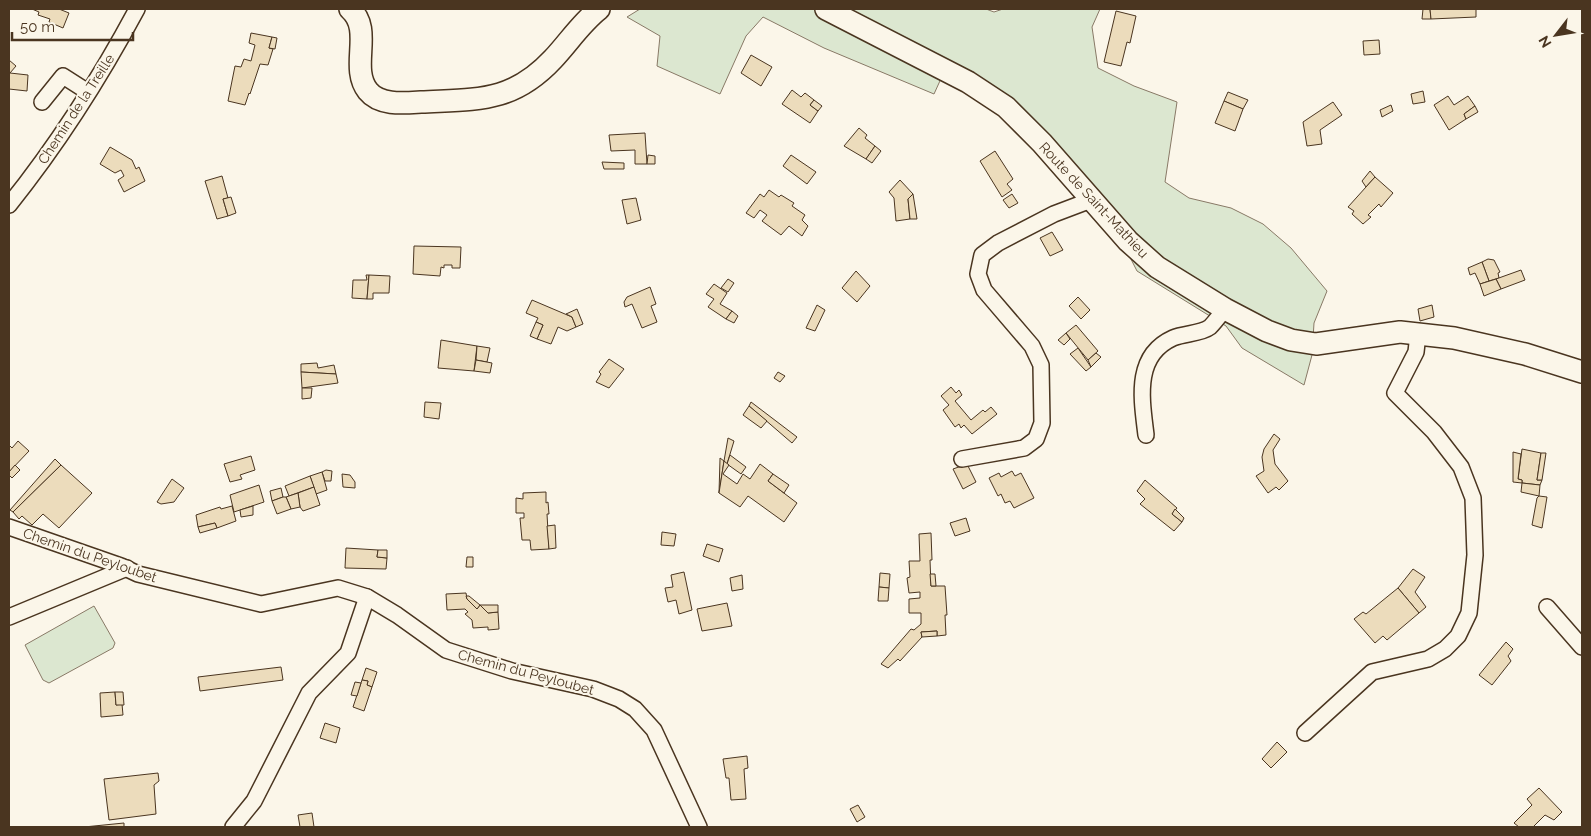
<svg xmlns="http://www.w3.org/2000/svg" width="1591" height="836" viewBox="0 0 1591 836" font-family="Raleway,sans-serif">
	<style>
		.green { fill: #dce7d0; stroke: #887966 }
		.building { fill: #ecdcbc; stroke: #4a3520 }
		.lines { fill: none; stroke-linecap: round; stroke-linejoin: round }
		.street-casing { stroke: #4a3520; stroke-width: 18 }
		.secondary-casing { stroke: #4a3520; stroke-width: 24 }
		.street { stroke: #fbf6e9; stroke-width: 15 }
		.secondary { stroke: #fbf6e9; stroke-width: 21 }
		.labels { text-anchor: middle; stroke-width: 4; stroke-linejoin: round; paint-order: stroke }
		.street-label { font-size: 14px; fill: #4a3520; stroke: #fbf6e9 }
	</style>
	<rect width="100%" height="100%" fill="#fbf6e9"/>
	<!-- green -->
	<g class="green">
		<polygon points="640,9 986,9 994,12 1003,9 1100,9 1092,27 1098,68 1134,86 1177,102 1165,182 1189,198 1231,208 1263,224 1291,248 1327,291 1314,323 1312,355 1304,385 1242,348 1226,326 1137,271 1101,200 949,61 934,94 824,48 763,17 746,36 720,94 657,66 660,36 627,17"/>
		<polygon points="94,606 115,643 113,648 49,683 43,680 25,645"/>
	</g>
	<!-- building -->
	<g class="building">
		<polygon points="32,9 59,9 69,13 63,28 49,22 50,19 38,15 39,12"/>
		<polygon points="1423,9 1430,9 1431,19 1422,19"/>
		<polygon points="1430,9 1476,9 1476,17 1431,19"/>
		<polygon points="1116,11 1136,16 1130,43 1127,42 1121,66 1104,62"/>
		<polygon points="251,33 272,37 269,48 273,49 268,65 260,64 250,94 249,93 245,105 228,101 235,66 241,67 244,59 251,61 255,45 249,43"/>
		<polygon points="272,37 277,38 275,49 269,48"/>
		<polygon points="1379,40 1380,54 1364,55 1363,41"/>
		<polygon points="751,55 772,67 761,86 741,73"/>
		<polygon points="9,60 16,66 10,73 28,75 27,91 9,89"/>
		<polygon points="792,90 801,97 805,93 814,100 810,105 818,111 810,123 782,104"/>
		<polygon points="1423,91 1425,102 1413,104 1411,94"/>
		<polygon points="1228,92 1248,100 1243,109 1224,101"/>
		<polygon points="1448,96 1454,105 1468,96 1475,106 1464,114 1466,119 1449,130 1434,105"/>
		<polygon points="814,100 822,106 818,111 810,105"/>
		<polygon points="1224,101 1243,109 1235,131 1215,123"/>
		<polygon points="1333,102 1342,115 1320,130 1322,144 1307,146 1303,122"/>
		<polygon points="1391,105 1393,111 1382,117 1380,110"/>
		<polygon points="1475,106 1478,112 1466,119 1464,114"/>
		<polygon points="859,128 867,135 865,138 875,146 866,159 844,146"/>
		<polygon points="645,133 647,164 635,164 635,150 611,151 609,135"/>
		<polygon points="875,146 881,151 872,163 866,159"/>
		<polygon points="110,147 132,160 136,169 139,167 145,181 124,192 118,180 124,176 121,170 115,173 100,164"/>
		<polygon points="995,151 1013,179 1007,184 1012,190 1002,197 980,161"/>
		<polygon points="648,155 655,156 655,164 647,164"/>
		<polygon points="791,155 816,172 807,184 783,166"/>
		<polygon points="602,162 624,163 624,169 604,169"/>
		<polygon points="1370,171 1375,177 1366,187 1362,181"/>
		<polygon points="222,176 228,198 223,199 228,216 217,219 205,181"/>
		<polygon points="1375,177 1393,193 1381,207 1379,204 1368,215 1371,217 1363,224 1352,214 1354,211 1348,207"/>
		<polygon points="900,180 913,194 908,199 910,219 896,221 894,198 889,192"/>
		<polygon points="769,190 779,197 781,195 794,203 792,206 805,215 802,220 808,226 802,236 789,226 781,235 762,221 767,215 760,210 754,218 746,213 760,194 764,197"/>
		<polygon points="913,194 917,219 910,219 908,199"/>
		<polygon points="1012,194 1018,203 1009,208 1003,200"/>
		<polygon points="231,197 236,213 228,216 223,199"/>
		<polygon points="636,198 641,220 627,224 622,200"/>
		<polygon points="1052,232 1063,250 1050,256 1040,238"/>
		<polygon points="414,246 461,247 460,268 452,268 452,265 444,265 444,268 441,267 440,276 413,274"/>
		<polygon points="1488,259 1494,260 1500,272 1498,273 1499,278 1489,281 1482,262"/>
		<polygon points="1482,262 1489,281 1480,284 1475,273 1470,275 1468,268"/>
		<polygon points="1521,270 1525,280 1501,289 1496,279"/>
		<polygon points="856,271 870,286 857,302 842,288"/>
		<polygon points="366,275 369,275 367,299 352,298 353,280 367,280"/>
		<polygon points="369,275 390,276 389,293 373,293 373,299 367,299"/>
		<polygon points="728,279 734,283 728,292 721,288"/>
		<polygon points="1496,279 1501,289 1484,296 1480,284"/>
		<polygon points="714,284 727,293 720,304 732,311 726,319 708,307 714,299 706,294"/>
		<polygon points="650,287 656,304 651,306 657,322 642,328 632,304 625,307 624,302 627,297"/>
		<polygon points="1078,297 1090,310 1081,319 1069,306"/>
		<polygon points="532,300 572,317 576,327 567,331 558,327 551,344 537,339 543,325 536,322 538,318 526,313"/>
		<polygon points="817,305 825,310 815,331 806,328"/>
		<polygon points="1432,305 1434,317 1420,321 1418,309"/>
		<polygon points="577,309 583,324 576,327 572,317 566,314"/>
		<polygon points="732,311 738,316 734,323 726,319"/>
		<polygon points="536,322 543,325 537,339 530,336"/>
		<polygon points="1076,325 1098,351 1088,360 1066,333"/>
		<polygon points="1066,333 1070,339 1064,345 1058,340"/>
		<polygon points="441,340 477,346 474,371 438,368"/>
		<polygon points="477,346 490,348 487,362 476,360"/>
		<polygon points="1078,348 1091,367 1086,371 1070,354"/>
		<polygon points="1096,353 1101,357 1091,367 1088,360"/>
		<polygon points="609,359 624,369 609,388 596,382 601,374 599,372"/>
		<polygon points="476,360 492,363 490,373 474,371"/>
		<polygon points="317,363 318,368 334,365 336,374 301,372 301,364"/>
		<polygon points="301,372 336,374 338,383 302,388"/>
		<polygon points="778,372 785,376 780,382 774,378"/>
		<polygon points="951,387 956,393 959,390 962,395 955,401 971,420 983,410 985,412 991,407 997,414 972,434 964,425 961,428 959,424 955,427 943,410 949,405 941,396"/>
		<polygon points="302,388 312,388 311,398 302,399"/>
		<polygon points="425,402 441,403 439,419 424,417"/>
		<polygon points="751,402 797,437 792,443 749,406"/>
		<polygon points="749,406 767,421 761,428 743,415"/>
		<polygon points="1274,434 1280,439 1273,450 1275,464 1288,481 1279,490 1276,487 1268,493 1256,476 1264,471 1262,457 1264,449"/>
		<polygon points="728,438 734,441 727,464 724,461"/>
		<polygon points="18,441 29,451 9,472 9,445 12,448"/>
		<polygon points="1522,449 1541,453 1537,480 1542,480 1540,485 1522,483 1522,480 1518,479"/>
		<polygon points="1513,452 1521,454 1518,479 1522,480 1522,483 1513,482"/>
		<polygon points="1541,453 1546,453 1542,480 1537,480"/>
		<polygon points="730,455 746,467 741,474 727,464"/>
		<polygon points="251,456 255,470 240,475 242,479 230,482 224,464"/>
		<polygon points="720,458 724,461 719,493 720,459"/>
		<polygon points="55,459 61,465 13,512 10,510"/>
		<polygon points="724,461 729,465 723,474 737,484 743,474 750,479 760,464 773,474 768,481 797,503 784,522 748,496 740,507 719,493"/>
		<polygon points="967,464 976,482 963,489 953,469"/>
		<polygon points="15,465 20,470 12,478 9,475 9,472"/>
		<polygon points="61,465 92,493 59,528 43,514 32,525 22,516 19,519 13,512"/>
		<polygon points="326,470 332,471 331,481 325,481 322,472"/>
		<polygon points="1012,471 1015,476 1021,473 1034,498 1014,508 1010,501 1005,503 1001,494 998,496 989,478 999,473 1001,477"/>
		<polygon points="322,472 327,490 316,494 310,476"/>
		<polygon points="342,474 350,475 355,482 355,488 343,487"/>
		<polygon points="773,474 789,485 784,493 768,481"/>
		<polygon points="310,476 314,487 289,496 285,486"/>
		<polygon points="172,479 184,488 174,502 161,504 157,502"/>
		<polygon points="1145,480 1177,508 1172,514 1182,522 1174,531 1140,504 1145,499 1137,491"/>
		<polygon points="1522,483 1540,485 1539,496 1521,492"/>
		<polygon points="259,485 264,502 234,512 230,495"/>
		<polygon points="314,487 320,505 303,511 300,507 298,493"/>
		<polygon points="281,488 283,497 272,501 270,491"/>
		<polygon points="546,492 546,503 548,502 549,514 547,514 549,549 531,550 530,540 522,540 520,518 524,518 524,513 516,513 516,498 523,499 523,493"/>
		<polygon points="298,493 300,507 291,509 286,497"/>
		<polygon points="1539,496 1547,497 1542,528 1532,525 1537,498"/>
		<polygon points="283,497 286,497 291,509 277,514 272,501"/>
		<polygon points="232,506 236,521 217,528 215,523 198,527 196,515 220,507 221,509"/>
		<polygon points="253,506 253,515 241,517 240,510"/>
		<polygon points="1175,509 1184,518 1182,522 1172,514"/>
		<polygon points="966,518 970,531 955,536 950,523"/>
		<polygon points="215,523 217,528 200,533 198,527"/>
		<polygon points="555,525 556,548 549,549 547,526"/>
		<polygon points="662,532 676,534 674,546 661,545"/>
		<polygon points="931,533 932,560 930,560 931,586 945,586 947,615 945,615 946,635 937,636 937,631 921,632 922,637 900,661 898,659 888,668 881,664 911,629 914,630 921,624 921,613 909,613 909,599 920,598 920,592 909,593 907,578 910,577 909,561 920,561 919,534"/>
		<polygon points="707,544 723,549 719,562 703,556"/>
		<polygon points="346,548 378,550 377,557 387,558 386,569 345,568"/>
		<polygon points="378,550 387,550 387,558 377,557"/>
		<polygon points="467,557 473,557 473,567 466,567"/>
		<polygon points="1413,569 1425,577 1415,592 1426,607 1419,613 1398,588"/>
		<polygon points="684,572 692,610 679,614 676,600 668,602 665,588 673,587 671,575"/>
		<polygon points="880,573 890,574 889,588 879,587"/>
		<polygon points="930,574 935,574 936,586 931,586"/>
		<polygon points="742,575 743,589 732,591 730,578"/>
		<polygon points="879,587 889,588 888,601 878,601"/>
		<polygon points="1398,588 1419,613 1387,640 1383,636 1375,643 1354,619 1363,612 1366,614"/>
		<polygon points="466,593 467,599 477,609 480,605 488,613 498,612 499,629 488,630 488,627 473,628 472,620 465,614 468,612 465,609 447,610 446,594"/>
		<polygon points="466,596 469,596 480,605 477,609 467,599"/>
		<polygon points="727,603 732,626 702,631 697,609"/>
		<polygon points="480,605 498,605 498,612 488,613"/>
		<polygon points="937,631 937,636 922,637 921,632"/>
		<polygon points="1506,642 1513,649 1508,656 1511,661 1492,685 1479,675"/>
		<polygon points="281,667 283,680 200,691 198,677"/>
		<polygon points="366,668 377,672 372,687 367,685 368,681 362,680"/>
		<polygon points="362,680 368,681 367,685 372,687 364,711 353,707"/>
		<polygon points="355,682 361,683 357,696 351,695"/>
		<polygon points="115,692 116,705 122,704 123,715 101,717 100,693"/>
		<polygon points="115,692 123,692 124,705 116,705"/>
		<polygon points="325,723 340,728 336,743 320,738"/>
		<polygon points="1277,742 1287,752 1271,768 1262,759"/>
		<polygon points="747,756 748,768 744,769 746,799 731,800 729,778 726,778 723,759"/>
		<polygon points="158,773 159,781 154,785 156,814 109,820 104,779"/>
		<polygon points="1539,788 1562,812 1554,820 1545,815 1533,827 1519,827 1514,823 1532,805 1527,799"/>
		<polygon points="858,805 865,817 857,822 850,809"/>
		<polygon points="312,813 314,827 300,827 298,815"/>
		<polygon points="124,823 124,827 84,827"/>
	</g>
	<g class="lines">
		<defs>
			<g id="street">
				<polyline points="42,102 63,76 88,92"/>
				<path d="M9 205C58 144 100 78 137 9"/>
				<path d="M1146 435C1142 401 1133 356 1173 338 1184 333 1201 334 1210 327 1215 322 1220 315 1225 309"/>
				<polyline points="962,459 1024,448 1036,439 1042,423 1041,365 1032,346 984,290 978,274 982,255 998,243 1054,214 1091,200"/>
				<polyline points="9,527 121,566 138,574 261,604 338,588 367,597 397,615 446,650 512,671 593,689 619,699 635,709 654,730 699,827"/>
				<polyline points="1547,607 1582,647"/>
				<polyline points="9,617 127,568"/>
				<polyline points="1305,733 1372,672 1428,659 1445,649 1458,636 1469,613 1475,555 1473,498 1461,467 1434,432 1395,393 1416,352 1418,334"/>
				<polyline points="233,827 254,801 309,693 348,653 367,597"/>
			</g>
			<g id="secondary">
				<path d="M350 9C374 30 349 67 368 91 380 106 405 103 421 102 477 99 512 103 553 59 569 42 581 23 599 9"/>
				<polyline points="826,9 968,82 1006,107 1042,143 1128,241 1157,267 1225,309 1267,331 1291,340 1316,344 1400,332 1454,338 1525,354 1582,372"/>
			</g>
		</defs>
		<!-- street casing -->
		<use href="#street" class="street-casing"/>
		<!-- secondary casing -->
		<use href="#secondary" class="secondary-casing"/>
		<!-- street -->
		<use href="#street" class="street"/>
		<!-- secondary -->
		<use href="#secondary" class="secondary"/>
	</g>
	<g class="labels">
		<!-- street labels -->
		<g class="street-label">
			<text transform="translate(76 109) rotate(-57)" y="5">Chemin de la Treille</text>
			<text transform="translate(1094 200) rotate(47)" y="5">Route de Saint-Mathieu</text>
			<text transform="translate(90 555) rotate(19)" y="5">Chemin du Peyloubet</text>
			<text transform="translate(526 672) rotate(15)" y="5">Chemin du Peyloubet</text>
		</g>
	</g>
	<!-- border -->
	<rect width="1591" height="836" fill="none" stroke="#4a3520" stroke-width="20"/>
	<!-- north arrow -->
	<g transform="translate(1556 35) rotate(239)" stroke="#fbf6e9" stroke-width="4" paint-order="stroke">
	<path d="M0-4L9 19L0 12L-9 19Z" fill="#4a3520"/>
	<text y="-8" font-size="14" font-weight="bold" text-anchor="middle" fill="#4a3520">N</text>
	</g>
	<!-- scale -->
	<path d="M12 32v8h121v-8" fill="none" stroke="#4a3520" stroke-width="2.5"/>
	<text x="20" y="32" font-size="15" fill="#4a3520" stroke="#fbf6e9" stroke-width="4" paint-order="stroke">50 m</text>
</svg>
